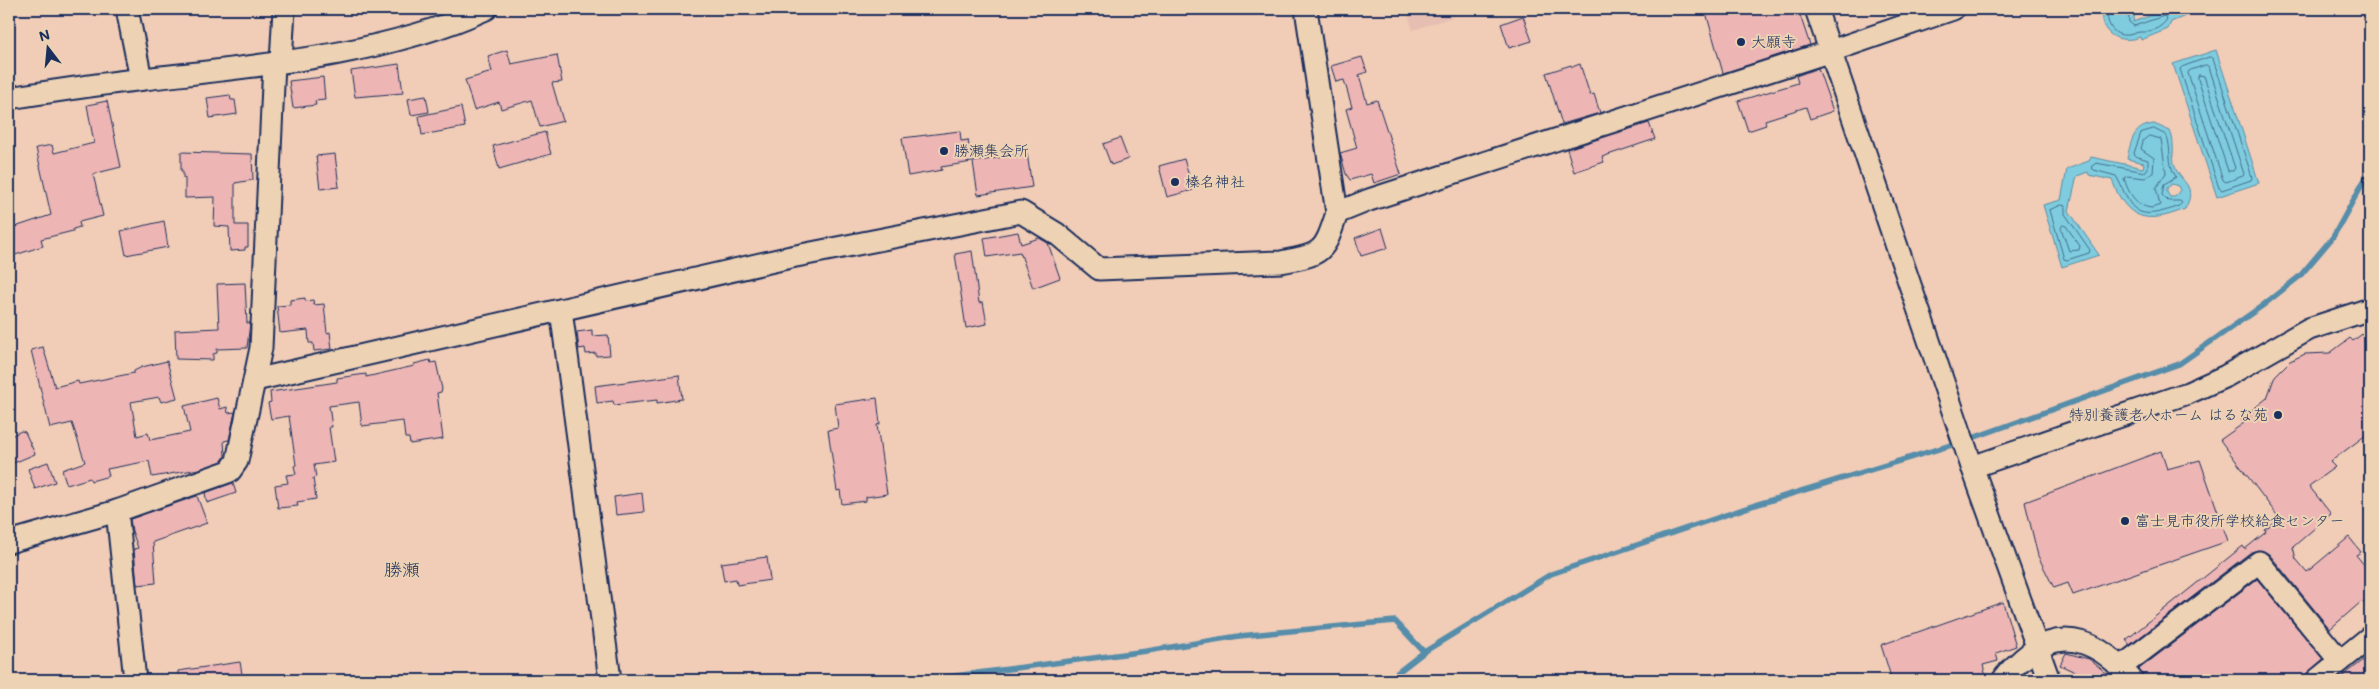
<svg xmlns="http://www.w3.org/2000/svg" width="2379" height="689" viewBox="0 0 2379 689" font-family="Mali,'Klee One',sans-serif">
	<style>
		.built { fill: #e7bfb2 }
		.water { fill: #7eccdd; stroke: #568daa; fill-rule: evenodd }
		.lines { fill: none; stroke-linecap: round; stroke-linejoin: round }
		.shore { stroke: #436e91; stroke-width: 1 }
		.stream { stroke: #568daa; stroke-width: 5.5 }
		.building { fill: #edb5b4; stroke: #1b2f5e }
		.minor-casing { stroke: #1b2f5e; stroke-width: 25 }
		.minor { stroke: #edd2b4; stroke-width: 21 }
		.poi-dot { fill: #1b2f5e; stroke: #edd2b4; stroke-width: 2 }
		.labels { text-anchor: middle; stroke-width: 4; stroke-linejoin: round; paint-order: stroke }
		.poi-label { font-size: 15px; fill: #1b2f5e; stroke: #edd2b4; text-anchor: start }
		.quarter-label { font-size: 18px; fill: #1b2f5e; stroke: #edd2b4 }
	</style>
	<rect width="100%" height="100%" fill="#f1ccb6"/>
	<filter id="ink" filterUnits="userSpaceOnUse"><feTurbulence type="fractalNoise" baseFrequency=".02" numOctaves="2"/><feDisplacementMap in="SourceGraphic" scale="10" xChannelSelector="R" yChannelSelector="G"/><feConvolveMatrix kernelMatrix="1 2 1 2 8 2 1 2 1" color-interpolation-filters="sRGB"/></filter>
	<g filter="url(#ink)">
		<!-- built -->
		<polygon class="built" points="1406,9 1477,9 1413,30"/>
		<!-- water -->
		<g class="water">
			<path d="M2102 9H2155H2132L2135 14 2133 22 2169 9H2202L2171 22 2168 29 2141 40 2140 37C2119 45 2098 33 2102 9Z"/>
			<polygon points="2216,50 2259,183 2217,197 2173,64"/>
			<path d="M2154 124 2170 131C2175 142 2172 151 2174 163 2178 183 2199 183 2185 209 2146 225 2127 220 2112 180L2089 175 2088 172 2077 176 2069 211 2099 255 2062 267 2043 205 2061 200 2067 169 2089 161 2091 157 2143 168 2144 163 2127 159C2131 141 2133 126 2154 124ZM2172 184 2178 186 2180 190 2175 197H2170L2167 192V188Z"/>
		</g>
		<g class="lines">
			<!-- shore -->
			<g class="shore">
				<path d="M2107 9C2106 22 2112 37 2128 35 2132 35 2136 32 2140 32 2149 33 2162 28 2167 19L2164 16 2134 26 2129 22 2128 9"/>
				<polygon points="2210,57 2213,59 2252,177 2251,180 2222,190 2219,188 2180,69 2182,67"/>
				<polygon points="2206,65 2209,67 2244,174 2243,176 2226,182 2223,180 2188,73 2189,71"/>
				<polygon points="2199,75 2204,76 2235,168 2233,171 2228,171 2198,79"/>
				<path d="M2154 129 2166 135C2173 150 2166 161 2176 177L2164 184 2162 195 2168 201H2180L2182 203C2178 208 2170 209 2164 211 2129 221 2129 198 2116 176L2094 170 2091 167 2096 163 2145 172 2148 168V160L2135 156 2134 153 2141 133Z"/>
				<path d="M2149 136 2161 139 2166 173 2156 188 2160 205 2152 208C2136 207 2128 192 2124 178L2127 176 2145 178 2153 173 2154 158 2141 149 2143 141Z"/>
				<polygon points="2062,205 2065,206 2065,214 2090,250 2089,253 2067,260 2064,259 2050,210"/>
				<polygon points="2063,225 2066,226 2080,246 2079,250 2069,251 2061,228"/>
			</g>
			<!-- stream -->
			<g class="stream">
				<polyline points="1967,440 2179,364 2262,306 2300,276 2333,237 2370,170"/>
				<polyline points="923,680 1147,651 1239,636 1395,621 1424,652"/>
				<polyline points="1388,680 1424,652 1551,574 1755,505 1958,443"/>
			</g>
		</g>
		<!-- building -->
		<g class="building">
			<polygon points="1705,9 1798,9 1810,45 1723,73"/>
			<polygon points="1523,16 1532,41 1509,48 1501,24"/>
			<polygon points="507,50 511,64 557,55 562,82 552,83 563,121 540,127 532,100 501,109 499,102 474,110 465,80 492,72 488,56"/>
			<polygon points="1362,57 1367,72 1359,75 1367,103 1377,100 1401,174 1374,183 1371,174 1350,180 1346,174 1340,153 1357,148 1346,109 1352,107 1344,80 1336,82 1331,66"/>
			<polygon points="399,64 403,93 355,97 351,71"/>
			<polygon points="1580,64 1590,95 1594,94 1600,113 1562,124 1546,73 1571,65 1572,67"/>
			<polygon points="1818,68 1833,111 1810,119 1806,107 1765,120 1766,125 1748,131 1738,101 1798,83 1796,76"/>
			<polygon points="323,77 325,100 315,101 316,105 293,108 289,81"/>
			<polygon points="230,95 231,100 235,100 237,114 210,118 207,98"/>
			<polygon points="426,96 429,112 411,115 408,99"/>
			<polygon points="107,101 121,167 93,174 103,216 79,222 80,227 73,229 73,231 41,239 43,246 9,257 9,229 51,215 36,148 52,145 54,153 94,143 87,105"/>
			<polygon points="461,107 465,127 422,135 419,116"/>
			<polygon points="1649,123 1655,139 1602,157 1604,162 1574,172 1567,149"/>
			<polygon points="960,131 961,141 968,140 972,162 941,167 942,170 908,176 902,138"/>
			<polygon points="545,132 551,154 499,169 493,146"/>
			<polygon points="1120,138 1128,159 1111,165 1103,144"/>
			<polygon points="181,152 252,154 253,180 235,183 235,225 248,225 248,247 245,247 245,250 230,251 229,227 214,226 215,197 185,198 185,178 183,178 183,171 181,171"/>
			<polygon points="1027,153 1032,187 978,195 973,162"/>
			<polygon points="335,154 339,187 320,189 316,156"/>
			<polygon points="1184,159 1193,190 1167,197 1159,166"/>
			<polygon points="164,221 168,247 126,255 121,231"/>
			<polygon points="1382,228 1388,248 1361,256 1355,238"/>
			<polygon points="1018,232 1021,244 1039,238 1048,243 1060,278 1033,288 1020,252 987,257 984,238"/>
			<polygon points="972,251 979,303 983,302 987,324 966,328 955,254"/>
			<polygon points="245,283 247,323 250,323 247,348 217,349 217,353 213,354 213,360 176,359 175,330 219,328 217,284"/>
			<polygon points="305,298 305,301 313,300 314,305 324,304 327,333 330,332 332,349 314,351 313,343 309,343 308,330 280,333 277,306 290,305 290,300"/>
			<polygon points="2370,328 2370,432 2330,462 2335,467 2309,486 2331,514 2293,547 2296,559 2307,572 2349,537 2361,552 2356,555 2370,572 2370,611 2362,601 2330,629 2269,554 2258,550 2251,552 2130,645 2126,640 2243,546 2245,549 2266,532 2265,530 2280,519 2220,440 2244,423 2241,419 2267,398 2275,376 2290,361 2305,354 2330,353 2350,338 2353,341"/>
			<polygon points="592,330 592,336 608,335 610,355 596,356 596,353 586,354 585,348 579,349 577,332"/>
			<polygon points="43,347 55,387 78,381 79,384 134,373 134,371 142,367 167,361 177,398 161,402 159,397 131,402 137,436 148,433 150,440 190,432 184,406 217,398 220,409 227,407 228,413 235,412 229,440 224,441 225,456 222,461 199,469 152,477 149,461 107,469 109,476 91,481 90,478 67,485 62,470 85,462 72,423 50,428 31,350"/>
			<polygon points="430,360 431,363 436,362 442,389 441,392 437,393 443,439 410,444 409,438 405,438 403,421 362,426 359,402 329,406 332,427 329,427 334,462 314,465 316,477 313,478 316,499 297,502 298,506 278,508 275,485 288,483 286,475 296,474 294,466 296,465 289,416 271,419 268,403 271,402 270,392 337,382 337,378 366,374 366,377 414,366 414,364"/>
			<polygon points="679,375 682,399 657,403 657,400 614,405 613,401 597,403 595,386"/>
			<polygon points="877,398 880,424 877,425 887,494 866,497 866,501 842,504 840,490 837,491 828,430 838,428 835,404"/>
			<polygon points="21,431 25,432 35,454 9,465 9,437"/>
			<polygon points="2161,451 2167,469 2200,460 2228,541 2073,595 2068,583 2054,588 2038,556 2025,502"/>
			<polygon points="48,462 55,482 35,489 28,469"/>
			<polygon points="233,483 236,493 207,503 205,493"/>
			<polygon points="642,493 644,512 616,515 614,497"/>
			<polygon points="197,496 207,523 153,542 156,583 137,585 134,549 138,548 132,531 130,519"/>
			<polygon points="767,557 770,580 737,585 736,579 724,581 721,563"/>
			<polygon points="2257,579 2323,659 2305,676 2300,680 2144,680 2139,669"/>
			<polygon points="2003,602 2016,646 1996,653 1998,661 1983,665 1986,677 1974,680 1892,680 1881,645"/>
			<polygon points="2066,653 2089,659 2115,680 2092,680 2060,665"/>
			<polygon points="2370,655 2370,680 2338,680"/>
			<polygon points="240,662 243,680 178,680 178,671"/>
		</g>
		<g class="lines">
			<defs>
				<g id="minor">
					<polyline points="127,9 141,79"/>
					<polyline points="1306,9 1337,213"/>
					<polyline points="1816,9 1969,458 2049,680"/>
					<polyline points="281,62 284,9"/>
					<path d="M9 98C54 91 99 84 144 79 256 66 383 56 486 9"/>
					<polyline points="561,310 610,680"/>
					<path d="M255 380 791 257 1021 212 1057 234 1099 269 1281 262C1323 254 1324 253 1337 213L1369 200 1831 51 1953 9"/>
					<polyline points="1972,467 2188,393 2226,376 2309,329 2370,309"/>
					<polyline points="117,511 135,680"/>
					<polyline points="9,542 117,511 230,471 237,461 261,348 274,63"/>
					<polyline points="2121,667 2259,562 2340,661"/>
					<path d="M2003 680C2008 671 2016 665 2024 658 2064 623 2102 644 2132 680"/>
					<polyline points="2317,680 2370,637"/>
				</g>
			</defs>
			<!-- minor casing -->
			<use href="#minor" class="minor-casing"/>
			<!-- minor -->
			<use href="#minor" class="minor"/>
		</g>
	</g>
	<!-- markers -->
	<g class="poi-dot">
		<circle cx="1741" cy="42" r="5"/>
		<circle cx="944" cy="151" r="5"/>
		<circle cx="1175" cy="182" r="5"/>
		<circle cx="2278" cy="415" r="5"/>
		<circle cx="2125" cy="521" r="5"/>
	</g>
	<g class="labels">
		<!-- poi labels -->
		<g class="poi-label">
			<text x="1751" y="47">大願寺</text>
			<text x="954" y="156">勝瀬集会所</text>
			<text x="1185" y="187">榛名神社</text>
			<text x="2268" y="420" text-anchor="end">特別養護老人ホーム はるな苑</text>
			<text x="2135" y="526">富士見市役所学校給食センター</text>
		</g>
		<!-- quarter labels -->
		<g class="quarter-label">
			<text x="402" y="576">勝瀬</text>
		</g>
	</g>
	<!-- margin -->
	<rect width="2379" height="689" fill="none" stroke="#edd2b4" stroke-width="30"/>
	<rect x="15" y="15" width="2349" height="659" fill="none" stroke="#1b2f5e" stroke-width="2" filter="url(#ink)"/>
	<!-- north arrow -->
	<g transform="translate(48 48) rotate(344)" stroke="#edd2b4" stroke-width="4" paint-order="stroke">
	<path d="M0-4L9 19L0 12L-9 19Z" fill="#1b2f5e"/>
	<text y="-8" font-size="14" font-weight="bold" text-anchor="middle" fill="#1b2f5e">N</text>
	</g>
</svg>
